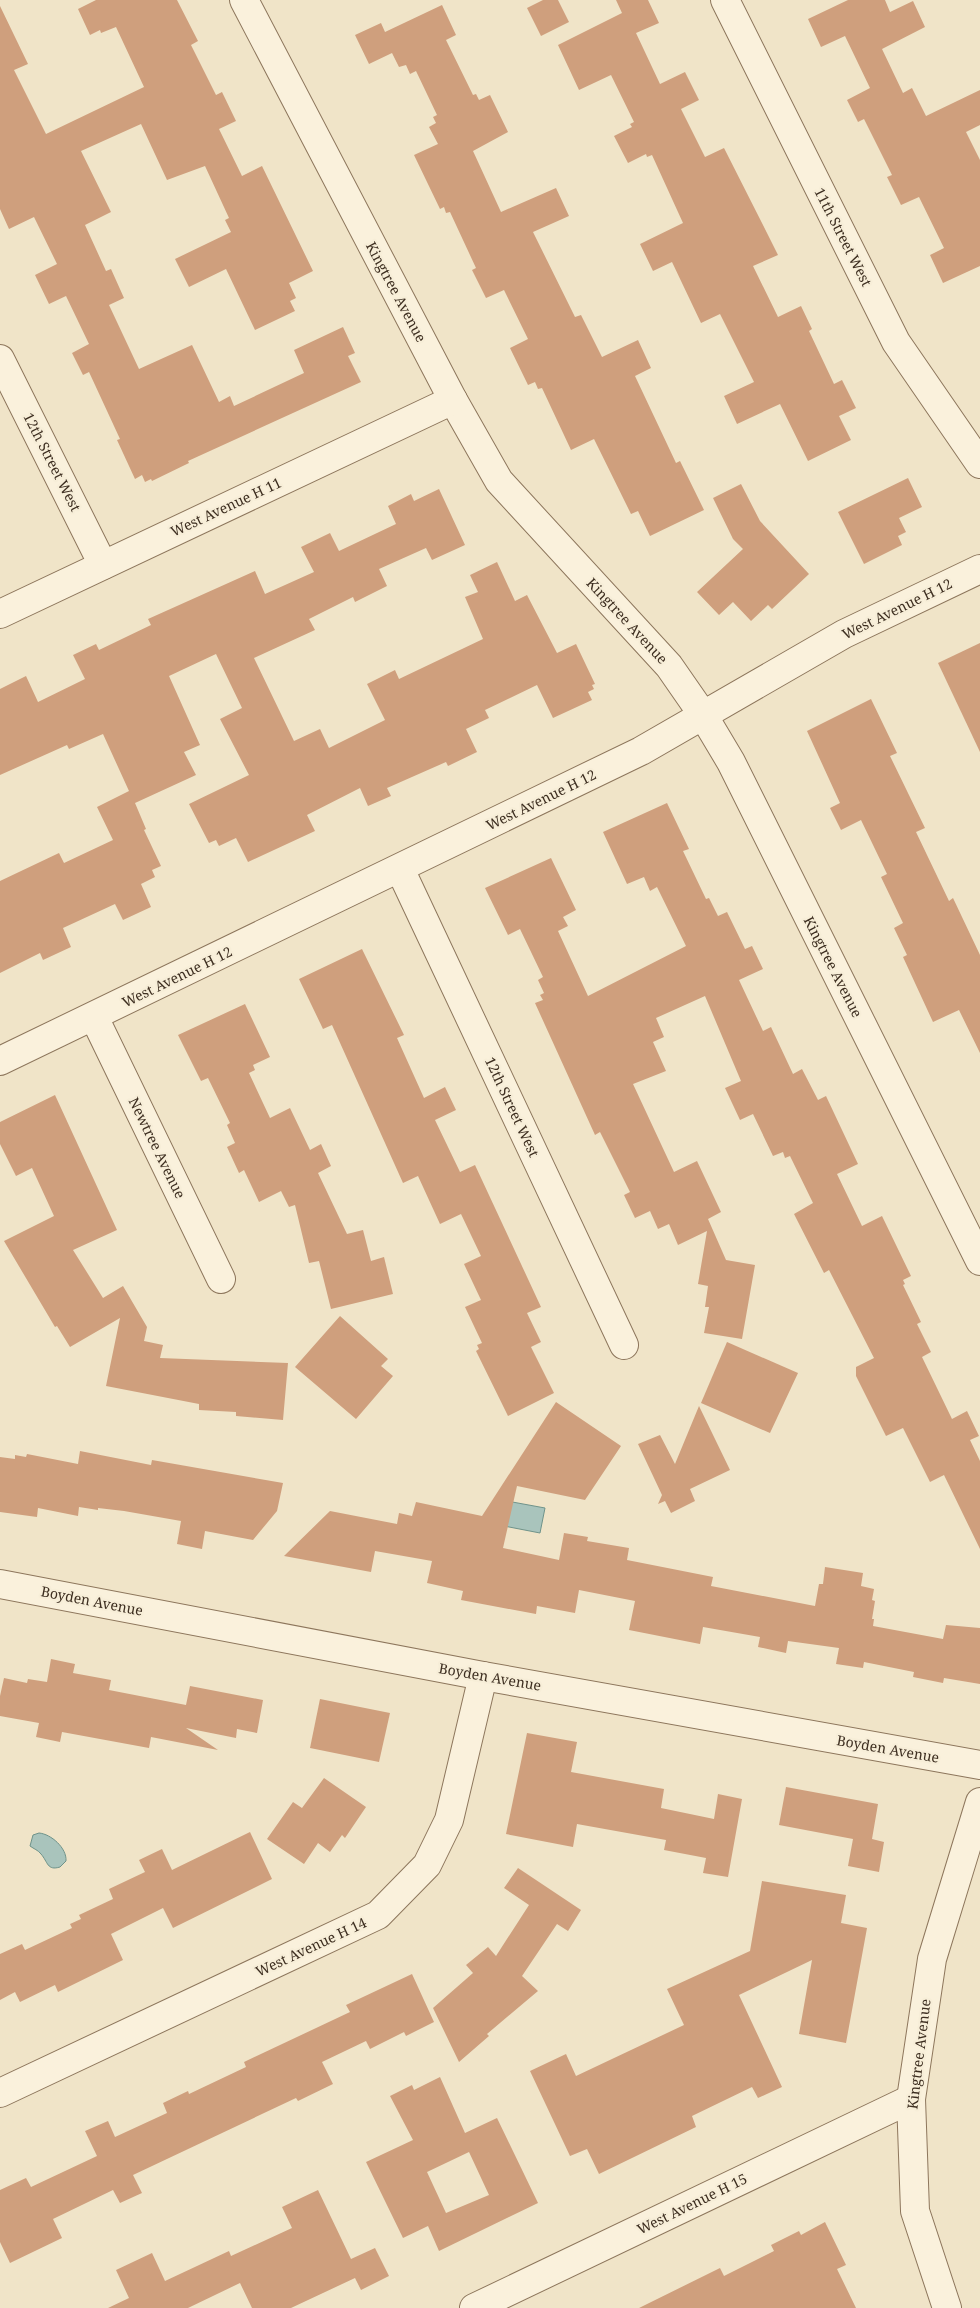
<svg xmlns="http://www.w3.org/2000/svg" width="980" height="2308" viewBox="0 0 980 2308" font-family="'Noto Serif',serif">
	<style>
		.water { fill: #a9c4bc; stroke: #6f938a }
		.building { fill: #cf9f7d; fill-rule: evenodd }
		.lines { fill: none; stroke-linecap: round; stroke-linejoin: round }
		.minor-casing { stroke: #8d765c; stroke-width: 30 }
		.minor { stroke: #faf1dc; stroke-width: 28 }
		.labels { text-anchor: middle; stroke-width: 4.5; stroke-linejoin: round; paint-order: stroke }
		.street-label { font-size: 14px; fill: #3d2e20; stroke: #f7eed8 }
	</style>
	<rect width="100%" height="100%" fill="#f0e4c8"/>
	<!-- water -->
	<g class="water">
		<polygon points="496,1499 545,1508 540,1533 504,1526"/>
		<path d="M39 1833C51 1834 67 1848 66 1861L60 1867C47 1871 48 1862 41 1854 38 1850 34 1849 30 1846L33 1835Z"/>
	</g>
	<!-- building -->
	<g class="building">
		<polygon points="96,0 177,0 198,41 191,45 216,95 222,92 236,121 219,129 242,176 262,166 313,271 289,283 296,298 290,301 295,311 255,330 226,269 189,287 175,259 231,232 225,220 229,218 205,166 167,180 141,124 81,151 111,212 85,225 106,271 111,269 124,298 109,305 139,369 192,345 219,402 230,396 234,406 304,373 294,350 343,327 355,353 348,356 361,382 188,461 189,463 152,481 151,479 145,482 142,475 135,479 117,440 120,439 89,372 83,375 72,353 89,344 66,296 49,304 35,275 57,264 34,217 9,229 0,209 0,6 28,64 14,70 46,134 144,87 116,27 101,33 100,30 90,35 78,9"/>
		<polygon points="543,0 558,0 569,22 541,36 527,8"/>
		<polygon points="616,0 648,0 659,23 636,33 660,84 685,72 699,100 681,109 705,157 724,148 767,233 778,255 753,266 778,317 801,306 812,329 809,331 834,384 842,380 856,408 839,416 851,440 808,461 780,404 737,424 724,396 754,382 720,314 701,323 672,262 653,271 640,244 683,223 652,155 647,157 646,154 628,163 614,136 632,127 630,124 634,122 611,75 579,90 558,45 622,13"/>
		<polygon points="848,0 885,0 890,12 913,1 925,27 882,49 903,93 912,88 926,116 980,90 980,125 966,132 980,160 980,266 943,283 930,255 944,248 919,197 901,205 887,177 892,175 864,119 858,122 847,100 870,88 845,36 821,47 808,19"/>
		<polygon points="442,5 456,35 446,40 473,95 476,94 479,100 490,95 508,132 473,151 501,212 556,188 569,216 533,232 575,317 581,315 602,357 638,340 651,368 635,376 676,463 680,461 704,510 650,536 638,511 631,514 594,439 571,450 542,388 538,389 535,382 528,385 510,348 528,339 504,290 486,298 472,270 476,268 450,212 446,213 444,207 440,209 414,155 438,144 429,127 436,123 433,117 437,115 416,71 410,74 406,65 399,67 392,53 369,64 355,35 381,23 385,32"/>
		<polygon points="908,478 922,507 899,518 906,532 898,536 902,545 864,564 838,512"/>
		<polygon points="741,484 760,521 809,574 772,609 768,605 751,621 733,602 719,615 697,592 743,549 733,539 713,498"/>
		<polygon points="439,489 465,545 432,560 426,548 379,569 387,586 355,602 353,597 309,619 315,630 254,658 294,741 320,729 329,748 385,720 367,684 395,670 399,679 483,639 465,597 478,592 470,575 497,562 515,601 527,595 557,653 576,644 595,684 592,685 594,689 588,692 592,700 553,718 537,685 485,710 489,718 466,729 477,752 448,766 446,762 387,788 391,796 368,806 360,788 307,815 315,831 248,862 236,838 219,846 216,840 209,843 189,804 249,775 220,719 242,708 216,654 169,676 200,745 184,752 196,775 135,803 146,829 144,830 161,866 152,870 155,877 141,884 151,907 123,920 115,904 63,928 71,947 43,960 40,953 0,973 0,881 59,853 64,863 113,840 97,807 129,791 103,734 69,749 67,745 0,775 0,689 26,676 38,702 85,679 73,655 96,644 99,650 151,625 148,619 255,571 265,594 314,572 301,547 330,533 339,551 396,524 388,506 411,494 414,501"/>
		<polygon points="980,643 980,752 938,663"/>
		<polygon points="871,699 897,753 890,756 925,828 916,832 949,901 953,898 980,955 980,1053 959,1010 933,1022 903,957 907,955 894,928 903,923 881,877 887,874 861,820 841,830 830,808 840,803 807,731"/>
		<polygon points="667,803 689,849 683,851 706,899 709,898 718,916 727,912 745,949 752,946 763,969 739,980 763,1031 771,1027 793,1074 802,1069 818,1100 826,1096 858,1164 837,1174 862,1226 882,1216 911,1276 903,1280 905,1284 903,1285 921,1322 917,1324 931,1352 922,1357 952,1419 967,1411 979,1436 970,1440 980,1461 980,1549 944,1475 930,1482 903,1428 886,1436 856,1376 856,1367 874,1358 829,1270 824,1273 794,1214 813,1203 790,1156 785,1158 783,1152 773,1156 753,1114 740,1120 725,1088 741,1081 705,996 656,1018 664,1037 653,1042 666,1071 633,1084 674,1172 697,1161 721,1212 708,1219 726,1260 755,1265 742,1339 704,1333 709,1307 705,1307 708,1286 698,1284 707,1231 678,1245 669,1224 658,1229 650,1211 635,1218 624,1195 630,1192 600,1132 595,1135 535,1003 543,1000 540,995 544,993 538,980 543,977 520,929 508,935 485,888 551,858 576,910 563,917 568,926 558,931 588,996 686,946 657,887 650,891 644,877 627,884 603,832"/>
		<polygon points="362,949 404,1035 397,1038 424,1098 445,1087 456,1110 435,1120 460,1172 475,1165 541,1307 527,1313 541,1342 531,1347 554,1393 508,1416 476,1351 479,1349 477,1345 482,1343 465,1307 481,1300 464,1264 481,1256 461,1214 440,1224 418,1176 403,1183 332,1025 323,1029 299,979"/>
		<polygon points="245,1004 270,1057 253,1065 255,1070 249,1073 270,1118 290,1108 310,1150 321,1144 331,1166 318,1173 347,1234 363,1230 371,1261 384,1257 393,1294 331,1309 319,1261 309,1263 295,1205 289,1207 281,1191 259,1202 244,1170 239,1173 227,1147 235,1143 227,1125 230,1123 208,1078 201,1081 178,1035"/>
		<polygon points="55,1095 117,1230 73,1250 103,1298 123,1286 147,1327 144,1341 163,1345 160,1358 288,1363 283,1420 236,1416 236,1412 199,1410 199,1404 106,1386 120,1318 70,1347 57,1326 55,1327 4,1241 54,1216 32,1168 16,1176 0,1144 0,1122"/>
		<polygon points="340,1316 388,1359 381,1366 393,1376 356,1419 295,1367"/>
		<polygon points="727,1342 798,1373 770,1433 701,1403"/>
		<polygon points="556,1402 621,1446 585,1500 517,1486 503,1548 559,1560 564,1533 588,1537 587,1541 629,1548 627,1560 713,1577 711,1586 815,1606 819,1584 823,1584 825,1567 863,1573 861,1586 874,1589 872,1600 875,1601 872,1619 874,1619 873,1626 943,1639 946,1625 980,1628 980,1684 944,1678 943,1683 913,1677 914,1672 864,1662 863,1668 836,1664 839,1648 788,1641 786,1653 758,1647 760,1637 703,1627 700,1644 629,1630 635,1601 579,1590 575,1613 537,1606 536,1614 461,1600 463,1591 427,1583 432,1561 375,1551 371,1572 284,1556 330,1511 397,1524 399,1513 412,1516 416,1502 482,1516"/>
		<polygon points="699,1406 730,1470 690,1489 695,1501 671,1513 665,1501 658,1504 662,1495 638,1444 660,1435 675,1464"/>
		<polygon points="80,1451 151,1465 152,1460 283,1483 277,1511 253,1540 205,1531 202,1549 177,1544 181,1521 124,1511 98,1508 98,1510 79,1507 78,1516 38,1508 37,1517 0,1512 0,1457 15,1459 15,1455 26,1457 27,1454 78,1464"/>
		<polygon points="51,1659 75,1664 73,1673 111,1680 109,1690 186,1705 190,1686 263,1700 257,1733 237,1729 236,1738 186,1728 218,1750 151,1737 149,1748 62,1732 60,1742 36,1737 39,1723 0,1716 0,1696 4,1678 27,1683 28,1679 47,1682"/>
		<polygon points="320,1699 390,1713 379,1762 310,1748"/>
		<polygon points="527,1733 577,1742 571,1772 664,1789 661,1808 714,1819 718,1794 742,1799 728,1877 703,1873 706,1858 664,1850 666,1840 577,1824 573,1847 506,1834"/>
		<polygon points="324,1778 366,1807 345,1838 342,1835 330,1852 318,1843 304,1864 267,1839 293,1802 302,1808"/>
		<polygon points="786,1787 878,1804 872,1839 884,1842 879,1872 848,1866 853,1839 779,1825"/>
		<polygon points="250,1832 272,1879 173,1928 163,1908 111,1934 123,1960 58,1992 55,1985 20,2002 15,1992 0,2000 0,1954 22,1944 25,1950 72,1928 70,1924 81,1919 79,1915 113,1899 109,1889 145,1872 139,1860 162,1849 172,1870"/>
		<polygon points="518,1868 581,1910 568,1931 557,1924 522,1976 538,1991 487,2034 489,2036 459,2062 433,2008 473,1973 466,1965 488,1947 496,1956 529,1905 504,1888"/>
		<polygon points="762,1881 846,1895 841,1923 867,1928 846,2043 799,2034 812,1960 739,1995 782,2087 758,2098 752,2087 692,2116 696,2127 599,2174 587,2149 570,2156 530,2071 566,2054 576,2076 684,2025 667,1989 750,1951"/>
		<polygon points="412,1974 434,2022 406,2036 404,2032 370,2049 366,2041 322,2062 333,2084 298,2101 296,2098 133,2175 142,2193 120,2203 113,2190 53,2219 62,2238 10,2263 0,2242 0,2190 26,2178 31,2187 97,2156 85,2131 108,2121 115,2137 167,2113 163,2103 188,2091 189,2094 246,2067 244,2062 350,2012 346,2005"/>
		<path d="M440 2077 465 2133 497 2118 538 2203 439 2251 428 2226 403 2238 366 2162 413 2140 390 2096 412 2085 414 2090ZM469 2152 489 2195 446 2213 427 2172Z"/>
		<polygon points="318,2190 351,2259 375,2248 389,2276 361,2290 355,2278 291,2308 252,2308 240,2283 188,2308 108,2308 129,2298 116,2270 152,2253 165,2281 229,2251 231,2256 292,2228 282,2207"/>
		<polygon points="825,2222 846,2265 837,2269 856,2308 639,2308 720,2268 724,2276 774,2251 771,2245 799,2231 801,2235"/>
	</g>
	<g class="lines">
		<defs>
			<g id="minor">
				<polyline points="244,0 453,400 499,481 669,666 703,715 731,762 980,1261"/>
				<polyline points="725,0 896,342 980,464"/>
				<polyline points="0,359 103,565"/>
				<polyline points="0,614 453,400"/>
				<polyline points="400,869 624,1345"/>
				<polyline points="94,1017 221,1279"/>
				<polyline points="0,1061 641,751 844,634 980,569"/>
				<polyline points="0,1584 483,1676 980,1765"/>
				<polyline points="0,2093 378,1915 427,1865 449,1820 483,1676"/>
				<polyline points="474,2308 911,2099"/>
				<polyline points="947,2308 915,2211 911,2099 932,1959 980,1802"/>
			</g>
		</defs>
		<!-- minor casing -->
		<use href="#minor" class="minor-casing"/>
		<!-- minor -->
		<use href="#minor" class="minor"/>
	</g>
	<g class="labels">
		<!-- street labels -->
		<g class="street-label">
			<text transform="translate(843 237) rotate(63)" y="5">11th Street West</text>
			<text transform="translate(396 292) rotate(62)" y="5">Kingtree Avenue</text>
			<text transform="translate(52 462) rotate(63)" y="5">12th Street West</text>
			<text transform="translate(226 507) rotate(-25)" y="5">West Avenue H 11</text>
			<text transform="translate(897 609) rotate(-26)" y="5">West Avenue H 12</text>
			<text transform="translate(627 621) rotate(47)" y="5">Kingtree Avenue</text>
			<text transform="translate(541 800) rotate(-26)" y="5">West Avenue H 12</text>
			<text transform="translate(833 967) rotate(63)" y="5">Kingtree Avenue</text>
			<text transform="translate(177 977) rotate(-26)" y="5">West Avenue H 12</text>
			<text transform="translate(512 1107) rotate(65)" y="5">12th Street West</text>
			<text transform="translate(157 1148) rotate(64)" y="5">Newtree Avenue</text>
			<text transform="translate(92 1601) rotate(11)" y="5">Boyden Avenue</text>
			<text transform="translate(490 1677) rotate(10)" y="5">Boyden Avenue</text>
			<text transform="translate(888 1749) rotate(10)" y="5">Boyden Avenue</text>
			<text transform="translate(311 1947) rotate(-25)" y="5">West Avenue H 14</text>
			<text transform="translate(919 2054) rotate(-83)" y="5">Kingtree Avenue</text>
			<text transform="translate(692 2204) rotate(-26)" y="5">West Avenue H 15</text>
		</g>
	</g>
</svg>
